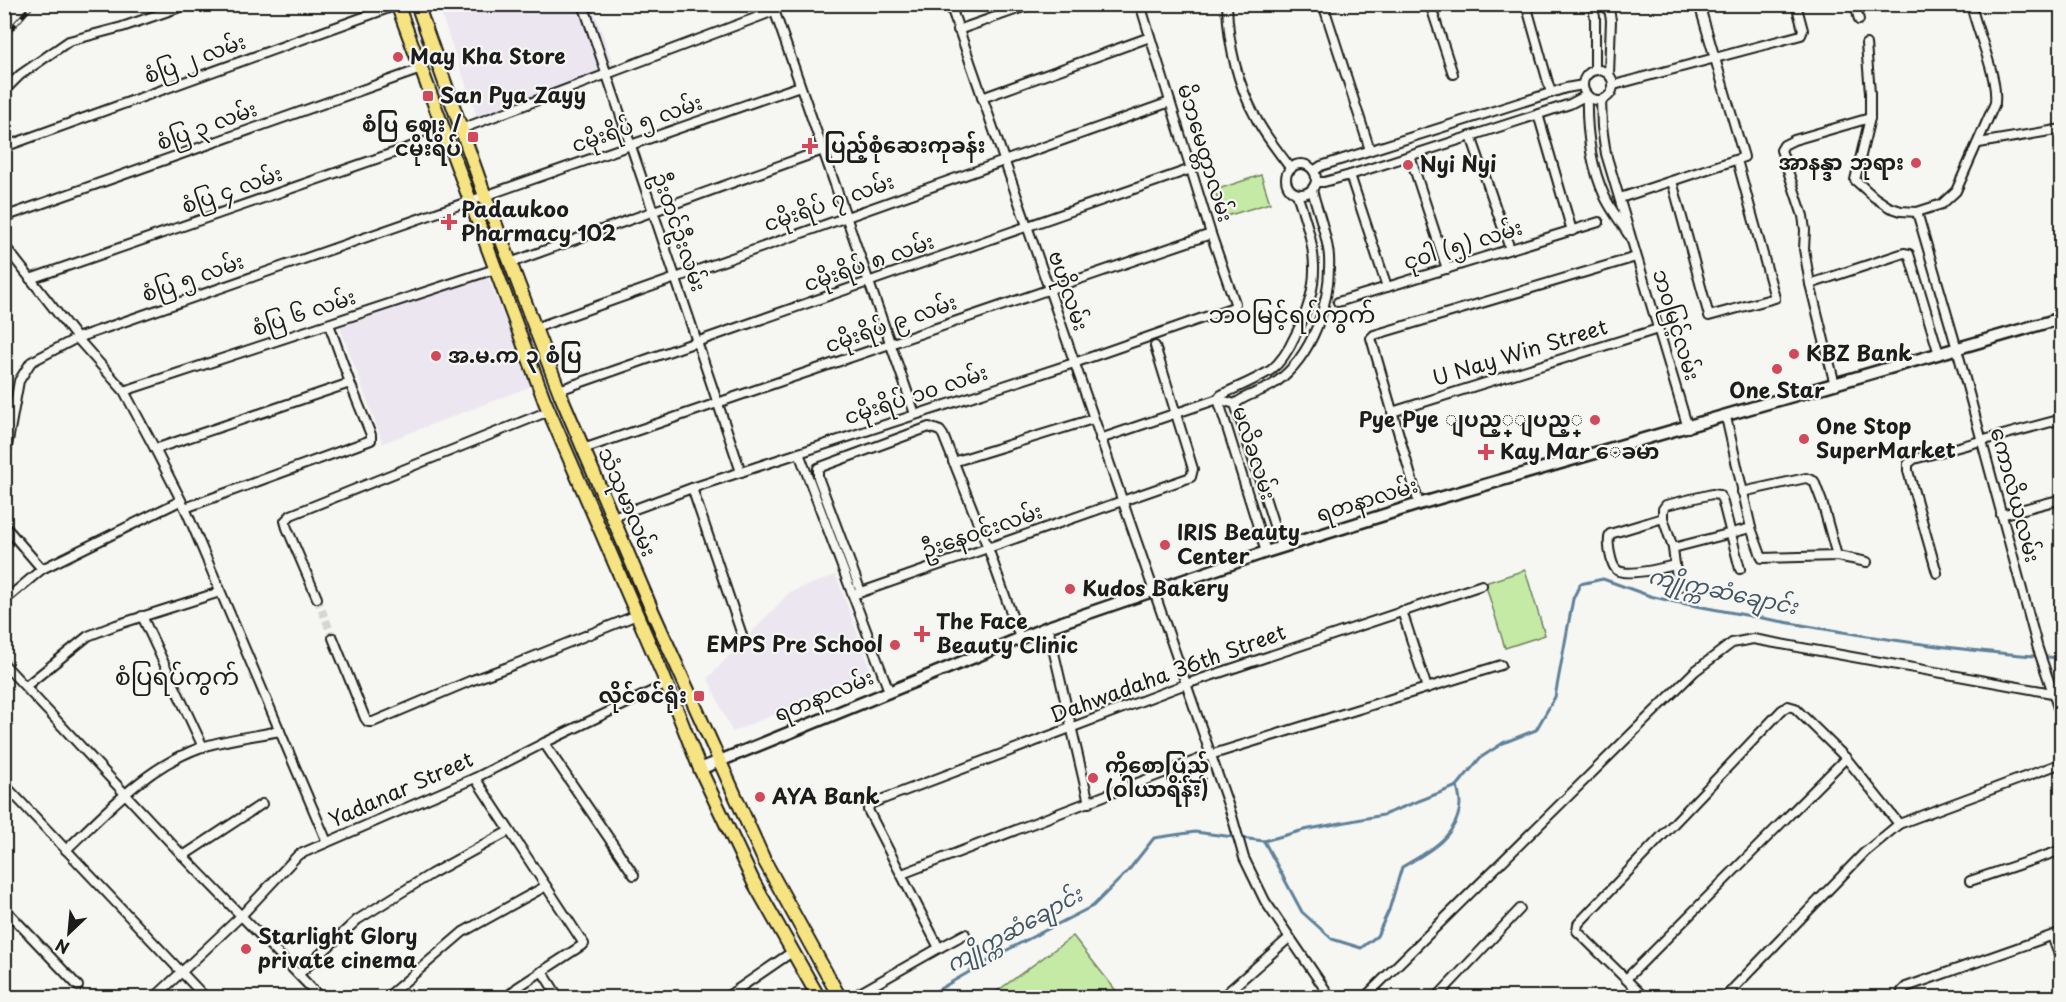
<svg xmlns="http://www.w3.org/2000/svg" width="2066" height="1002" viewBox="0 0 2066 1002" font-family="'Playpen Sans','Noto Sans Myanmar',sans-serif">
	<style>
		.built { fill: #ece6f1 }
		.garden { fill: #c5eaa5; stroke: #708360; stroke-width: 1.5 }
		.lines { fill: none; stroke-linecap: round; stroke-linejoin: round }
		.stream { stroke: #5f8098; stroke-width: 3 }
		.minor-tunnel { stroke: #d5d5d2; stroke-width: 8; stroke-dasharray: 8 4; stroke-linecap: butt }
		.minor-casing { stroke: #1c1c1c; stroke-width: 12 }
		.secondary-casing { stroke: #1c1c1c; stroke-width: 15 }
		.primary-casing { stroke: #1c1c1c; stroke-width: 16 }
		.minor { stroke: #f6f6f2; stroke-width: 8 }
		.secondary { stroke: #f6f6f2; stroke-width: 10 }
		.primary { stroke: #f6e381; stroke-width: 12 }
		.rail-casing { stroke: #1c1c1c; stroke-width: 5 }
		.rail { stroke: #f6f6f2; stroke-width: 3; stroke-dasharray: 9; stroke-linecap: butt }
		.poi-dot { fill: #d1495b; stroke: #f6f6f2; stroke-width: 2 }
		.labels { text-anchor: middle; stroke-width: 4.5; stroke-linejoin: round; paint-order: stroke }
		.poi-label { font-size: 21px; font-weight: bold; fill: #1c1c1c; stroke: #f6f6f2; text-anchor: start }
		.street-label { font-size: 21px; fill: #1c1c1c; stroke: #f6f6f2 }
		.water-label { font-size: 22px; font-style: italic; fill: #435664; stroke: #f6f6f2 }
		.quarter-label { font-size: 24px; fill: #1c1c1c; stroke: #f6f6f2 }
	</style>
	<rect width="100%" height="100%" fill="#f6f6f2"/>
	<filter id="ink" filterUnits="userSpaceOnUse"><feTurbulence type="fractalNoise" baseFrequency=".0167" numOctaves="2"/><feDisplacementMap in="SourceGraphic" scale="12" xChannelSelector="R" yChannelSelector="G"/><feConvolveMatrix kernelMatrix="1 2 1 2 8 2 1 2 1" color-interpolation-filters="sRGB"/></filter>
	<g filter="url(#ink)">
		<!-- built -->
		<g class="built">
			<polygon points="438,5 592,5 618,77 480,125"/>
			<polygon points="488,278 532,386 383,443 340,327"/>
			<polygon points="836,575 872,674 732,732 708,678 790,592"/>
		</g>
		<!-- garden -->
		<g class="garden">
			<polygon points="1261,175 1270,203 1223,217 1215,190"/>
			<polygon points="1525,570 1545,635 1505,648 1485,583"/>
			<polygon points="1073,936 1121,997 989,997"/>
		</g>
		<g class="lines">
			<!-- stream -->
			<g class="stream">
				<path d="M1264 841 1302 912 1332 939 1361 948 1377 936 1389 910 1402 867C1427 853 1458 837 1460 804 1460 798 1458 791 1457 786"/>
				<path d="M924 998 1009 949 1093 906 1128 871 1154 838 1195 832 1264 841 1304 830 1383 815 1457 786 1480 758 1503 743 1536 730 1555 697 1573 599 1580 584 1603 579 1650 596 1675 602C1803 626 1931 650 2062 658"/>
			</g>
			<!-- minor-tunnel -->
			<polyline class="minor-tunnel" points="317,598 333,638"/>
			<defs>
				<g id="minor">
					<polyline points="583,4 741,472"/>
					<polyline points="772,4 915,414"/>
					<polyline points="950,4 1232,816 1244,858 1265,901 1331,998"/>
					<path d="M1227 4C1228 44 1237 83 1256 118 1265 136 1279 152 1291 169"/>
					<polyline points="1323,4 1370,150"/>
					<polyline points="1430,4 1453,74"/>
					<polyline points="1526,4 1551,93"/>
					<polyline points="1592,4 1595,17 1595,70"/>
					<polyline points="1608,4 1611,20 1609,74"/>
					<polyline points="1855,4 1859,20"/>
					<polyline points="584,8 595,4"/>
					<polyline points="958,30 1032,4"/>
					<path d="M1866 44 1870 93V118L1855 180 1874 197 1889 207 1901 211 1917 212 1942 204 1956 191 1995 103C1998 75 1977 33 1971 4"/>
					<circle cx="1598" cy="85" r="15"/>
					<polyline points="1614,85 1801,35 1803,30 1796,4"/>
					<polyline points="4,91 20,75 69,41 122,27 189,4"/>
					<polyline points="982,98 1150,37"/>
					<polyline points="1601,100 1602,127 1606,154 1688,428"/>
					<polyline points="1538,114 1572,231"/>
					<polyline points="461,129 774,11"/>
					<polyline points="1471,136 1510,249"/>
					<polyline points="1979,143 2062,129"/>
					<polyline points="4,147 397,5"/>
					<polyline points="1410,156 1447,269"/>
					<circle cx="1301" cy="179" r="15"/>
					<polyline points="1314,171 1321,166 1566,88 1583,85"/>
					<polyline points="1350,175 1387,287"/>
					<polyline points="1672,181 1709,316 1775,298 1737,160"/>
					<path d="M1316 182H1324L1350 175 1570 104 1587 95C1586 131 1590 164 1605 197 1611 210 1621 222 1628 234"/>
					<polyline points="1620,198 1744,157 1699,4"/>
					<polyline points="1917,212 1957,349 2038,649 2062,719"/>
					<polyline points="4,217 421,69"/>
					<polyline points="4,245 77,338 124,391 155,449 185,508 327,842"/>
					<polyline points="510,263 823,150"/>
					<polyline points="30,279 445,135"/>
					<polyline points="1810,284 1904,253 1909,254 1939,354"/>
					<polyline points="1338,302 1599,222"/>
					<polyline points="535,328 1170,102"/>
					<polyline points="1835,385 1810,284 1804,249 1805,230 1803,216 1781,150 1784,145 1794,140 1870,118"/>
					<polyline points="559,390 1191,169"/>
					<polyline points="124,391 495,269"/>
					<polyline points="1392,412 1658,329"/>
					<polyline points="1726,417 1751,528 1762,558 1837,556 1867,562"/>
					<polyline points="1100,439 1218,399 1235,404"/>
					<polyline points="155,449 350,383"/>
					<polyline points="583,449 1211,234"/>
					<polyline points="799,453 889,691"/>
					<polyline points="953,462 1093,419"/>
					<polyline points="4,463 19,381 31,362 77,338 800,86"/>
					<polyline points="692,488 742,635"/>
					<polyline points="1742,492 1806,478 1814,481 1822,502 1837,556"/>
					<polyline points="1419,504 1371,338 1374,335 1636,257"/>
					<polyline points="185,508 371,440 371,435 350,383 329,324"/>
					<polyline points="2001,515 2062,499"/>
					<polyline points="613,517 692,488 1074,363 1234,307 1235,303 1211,234 1140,4"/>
					<path d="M1663 518 1673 548 1675 565C1663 568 1627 577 1617 570 1613 567 1612 562 1611 558 1609 550 1607 541 1610 534Z"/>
					<polyline points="1663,518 1663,509 1666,505 1712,494 1719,495 1722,499 1740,569"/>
					<polyline points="4,525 42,569"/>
					<path d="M1281 547 1235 404C1246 394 1263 392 1275 383 1313 356 1331 302 1329 257 1328 238 1317 209 1312 190"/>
					<polyline points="1673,548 1751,528"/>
					<path d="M1266 552 1218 399 1221 395C1237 387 1256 380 1271 370 1281 362 1290 347 1295 336 1324 281 1316 250 1297 194"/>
					<polyline points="1675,565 1679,587"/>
					<polyline points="1937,573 1908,471 1908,464 1914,459 2062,419"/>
					<polyline points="861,592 818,477 818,468 929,427 940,431 943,435 988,548 1020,638"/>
					<polyline points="853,595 1191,477 1193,469 1155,346"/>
					<polyline points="317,598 287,528 285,521 291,515 549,411"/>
					<polyline points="4,601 42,569 180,501"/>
					<polyline points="1402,611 1427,688"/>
					<polyline points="142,616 203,747"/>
					<polyline points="1048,627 1089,803"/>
					<polyline points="333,638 365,718 368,722 373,722 470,681 508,667 637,615"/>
					<polyline points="4,664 183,856 321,998"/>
					<polyline points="26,686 88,636 116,625 220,592"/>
					<polyline points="544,743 634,875"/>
					<polyline points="475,778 584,944 518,987 506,998"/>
					<polyline points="4,784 206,998"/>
					<path d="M66 850C107 811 147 766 202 747 227 739 255 736 280 731"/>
					<polyline points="183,856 262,804"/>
					<polyline points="902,874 1210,755 1501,665"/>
					<polyline points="1970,881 2062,850"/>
					<polyline points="4,908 78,986"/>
					<polyline points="2052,936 2062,963"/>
					<polyline points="939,948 965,934"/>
					<polyline points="542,971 559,998"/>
					<polyline points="299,974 357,920 431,874 509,831"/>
					<polyline points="1626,979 1846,758"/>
					<polyline points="154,998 241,916 298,855 475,778 544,743 667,684"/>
					<polyline points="386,998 463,932 546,886"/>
					<polyline points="725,998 792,952"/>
					<polyline points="851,998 939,948 868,810 870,804 1186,684 1482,585"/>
					<polyline points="1221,998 1289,938"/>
					<polyline points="1364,998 1695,671 1732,643 1753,639 2052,693"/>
					<polyline points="1436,998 1520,909"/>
					<polyline points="1645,998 1577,931 1578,924 1782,710 1788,706 1795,708 1846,758 1899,824"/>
					<polyline points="1724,998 1864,853 1899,824 2062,763"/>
					<polyline points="1904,998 1902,991 1906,987 2062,932"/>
				</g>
				<polyline id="secondary" points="700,769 1048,627 1266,552 1419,504 2062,318"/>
				<g id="primary">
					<polyline points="397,4 545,402 663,675 700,769 754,883 819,998"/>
					<polyline points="417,4 485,196 535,328 561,396 651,608 764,860 840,998"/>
				</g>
			</defs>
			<!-- minor casing -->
			<use href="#minor" class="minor-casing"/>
			<!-- secondary casing -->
			<use href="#secondary" class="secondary-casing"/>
			<!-- primary casing -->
			<use href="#primary" class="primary-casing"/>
			<!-- minor -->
			<use href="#minor" class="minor"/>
			<!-- secondary -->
			<use href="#secondary" class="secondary"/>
			<!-- primary -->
			<use href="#primary" class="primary"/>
			<defs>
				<polyline id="rail" points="4,37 33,4"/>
			</defs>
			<!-- rail casing -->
			<use href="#rail" class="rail-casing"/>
			<!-- rail -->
			<use href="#rail" class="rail"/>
		</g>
	</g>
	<!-- markers -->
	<g class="poi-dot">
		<circle cx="398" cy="57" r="6"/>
		<rect x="422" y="90" width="12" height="12" rx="3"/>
		<rect x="467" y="131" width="12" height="12" rx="3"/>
		<path d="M807 137h6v6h6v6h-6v6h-6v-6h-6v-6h6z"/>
		<circle cx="1916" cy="163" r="6"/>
		<circle cx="1408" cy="165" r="6"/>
		<path d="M446 213h6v6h6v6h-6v6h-6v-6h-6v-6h6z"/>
		<circle cx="1794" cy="354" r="6"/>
		<circle cx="436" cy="356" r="6"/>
		<circle cx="1777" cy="369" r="6"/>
		<circle cx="1595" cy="420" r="6"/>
		<circle cx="1804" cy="439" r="6"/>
		<path d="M1483 443h6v6h6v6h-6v6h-6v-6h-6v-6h6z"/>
		<circle cx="1165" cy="545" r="6"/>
		<circle cx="1070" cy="589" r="6"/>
		<path d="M919 625h6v6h6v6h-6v6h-6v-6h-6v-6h6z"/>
		<circle cx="895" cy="645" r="6"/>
		<rect x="693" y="690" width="12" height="12" rx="3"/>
		<circle cx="1093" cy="778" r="6"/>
		<circle cx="760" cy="797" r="6"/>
		<circle cx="246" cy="949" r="6"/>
	</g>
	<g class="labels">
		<!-- poi labels -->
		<g class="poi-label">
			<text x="410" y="64">May Kha Store</text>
			<text x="440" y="103">San Pya Zayy</text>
			<text x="461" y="132" text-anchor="end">စံပြ ဈေး /<tspan x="461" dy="24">ငမိုးရိပ်</tspan></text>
			<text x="824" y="153">ပြည့်စုံဆေးကုခန်း</text>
			<text x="1904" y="170" text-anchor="end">အာနန္ဒာ ဘုရား</text>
			<text x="1420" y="172">Nyi Nyi</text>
			<text x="461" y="217">Padaukoo<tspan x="461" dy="24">Pharmacy 102</tspan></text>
			<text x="1806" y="361">KBZ Bank</text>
			<text x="448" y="363">အ.မ.က ၃ စံပြ</text>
			<text x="1777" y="398" text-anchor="middle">One Star</text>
			<text x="1583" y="427" text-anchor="end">Pye Pye ျပည့္ျပည့္</text>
			<text x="1816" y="434">One Stop<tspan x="1816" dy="24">SuperMarket</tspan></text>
			<text x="1500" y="459">Kay Mar ေခမာ</text>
			<text x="1177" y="540">IRIS Beauty<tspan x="1177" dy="24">Center</tspan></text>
			<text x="1082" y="596">Kudos Bakery</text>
			<text x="936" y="629">The Face<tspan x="936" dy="24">Beauty Clinic</tspan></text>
			<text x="883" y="652" text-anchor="end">EMPS Pre School</text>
			<text x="687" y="703" text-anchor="end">လိုင်စင်ရုံး</text>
			<text x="1105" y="773">ကိုစောပြည့်<tspan x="1105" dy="24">(ဝါယာရိန်း)</tspan></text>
			<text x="772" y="804">AYA Bank</text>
			<text x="258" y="944">Starlight Glory<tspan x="258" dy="24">private cinema</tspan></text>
		</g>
		<!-- street labels -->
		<g class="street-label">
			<text transform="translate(195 59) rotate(-20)" y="7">စံပြ ၂ လမ်း</text>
			<text transform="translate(637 124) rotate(-19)" y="7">ငမိုးရိပ် ၅ လမ်း</text>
			<text transform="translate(207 126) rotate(-20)" y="7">စံပြ ၃ လမ်း</text>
			<text transform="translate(1205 153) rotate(73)" y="7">မိဘမေတ္တာလမ်း</text>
			<text transform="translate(232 190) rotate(-19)" y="7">စံပြ ၄ လမ်း</text>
			<text transform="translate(829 203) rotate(-19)" y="7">ငမိုးရိပ် ၇ လမ်း</text>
			<text transform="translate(679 232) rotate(71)" y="7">ဦးတင်ဦးလမ်း</text>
			<text transform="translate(1463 245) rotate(-17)" y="7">ငုဝါ (၅) လမ်း</text>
			<text transform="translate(869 263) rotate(-19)" y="7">ငမိုးရိပ် ၈ လမ်း</text>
			<text transform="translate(193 278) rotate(-19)" y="7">စံပြ ၅ လမ်း</text>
			<text transform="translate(1068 291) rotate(71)" y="7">ဗဟိုလမ်း</text>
			<text transform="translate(304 313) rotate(-18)" y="7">စံပြ ၆ လမ်း</text>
			<text transform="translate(891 324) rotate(-19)" y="7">ငမိုးရိပ် ၉ လမ်း</text>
			<text transform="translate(1676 325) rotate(73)" y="7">ဘ၀မြင့်လမ်း</text>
			<text transform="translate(1520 353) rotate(-17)" y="7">U Nay Win Street</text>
			<text transform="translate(916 395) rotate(-18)" y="7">ငမိုးရိပ် ၁၀ လမ်း</text>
			<text transform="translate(1254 453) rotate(72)" y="7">မလိခလမ်း</text>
			<text transform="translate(2015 495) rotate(75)" y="7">ကောလိယလမ်း</text>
			<text transform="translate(1367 500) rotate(-17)" y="7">ရတနာလမ်း</text>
			<text transform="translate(627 502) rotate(67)" y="7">သံသုမာလမ်း</text>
			<text transform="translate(982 531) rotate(-19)" y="7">ဦးနေဝင်းလမ်း</text>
			<text transform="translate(1168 674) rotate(-20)" y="7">Dahwadaha 36th Street</text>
			<text transform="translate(824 696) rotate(-22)" y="7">ရတနာလမ်း</text>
			<text transform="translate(401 790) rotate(-24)" y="7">Yadanar Street</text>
		</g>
		<!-- water labels -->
		<g class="water-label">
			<text transform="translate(1723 591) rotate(12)" y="8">ကျိုက္ကဆံချောင်း</text>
			<text transform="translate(1014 929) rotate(-29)" y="8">ကျိုက္ကဆံချောင်း</text>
		</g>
		<!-- quarter labels -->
		<g class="quarter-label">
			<text x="1292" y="323">ဘဝမြင့်ရပ်ကွက်</text>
			<text x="177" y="685">စံပြရပ်ကွက်</text>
		</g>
	</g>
	<!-- margin -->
	<rect width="2066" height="1002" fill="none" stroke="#f6f6f2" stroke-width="24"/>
	<rect x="12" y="12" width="2042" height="978" fill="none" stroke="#1c1c1c" stroke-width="2" filter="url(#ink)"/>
	<!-- north arrow -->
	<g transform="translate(69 933) rotate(206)" stroke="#f6f6f2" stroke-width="4.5" paint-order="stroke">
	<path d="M0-4.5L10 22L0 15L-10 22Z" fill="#1c1c1c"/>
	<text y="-9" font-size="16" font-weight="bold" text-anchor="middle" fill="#1c1c1c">N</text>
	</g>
</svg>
